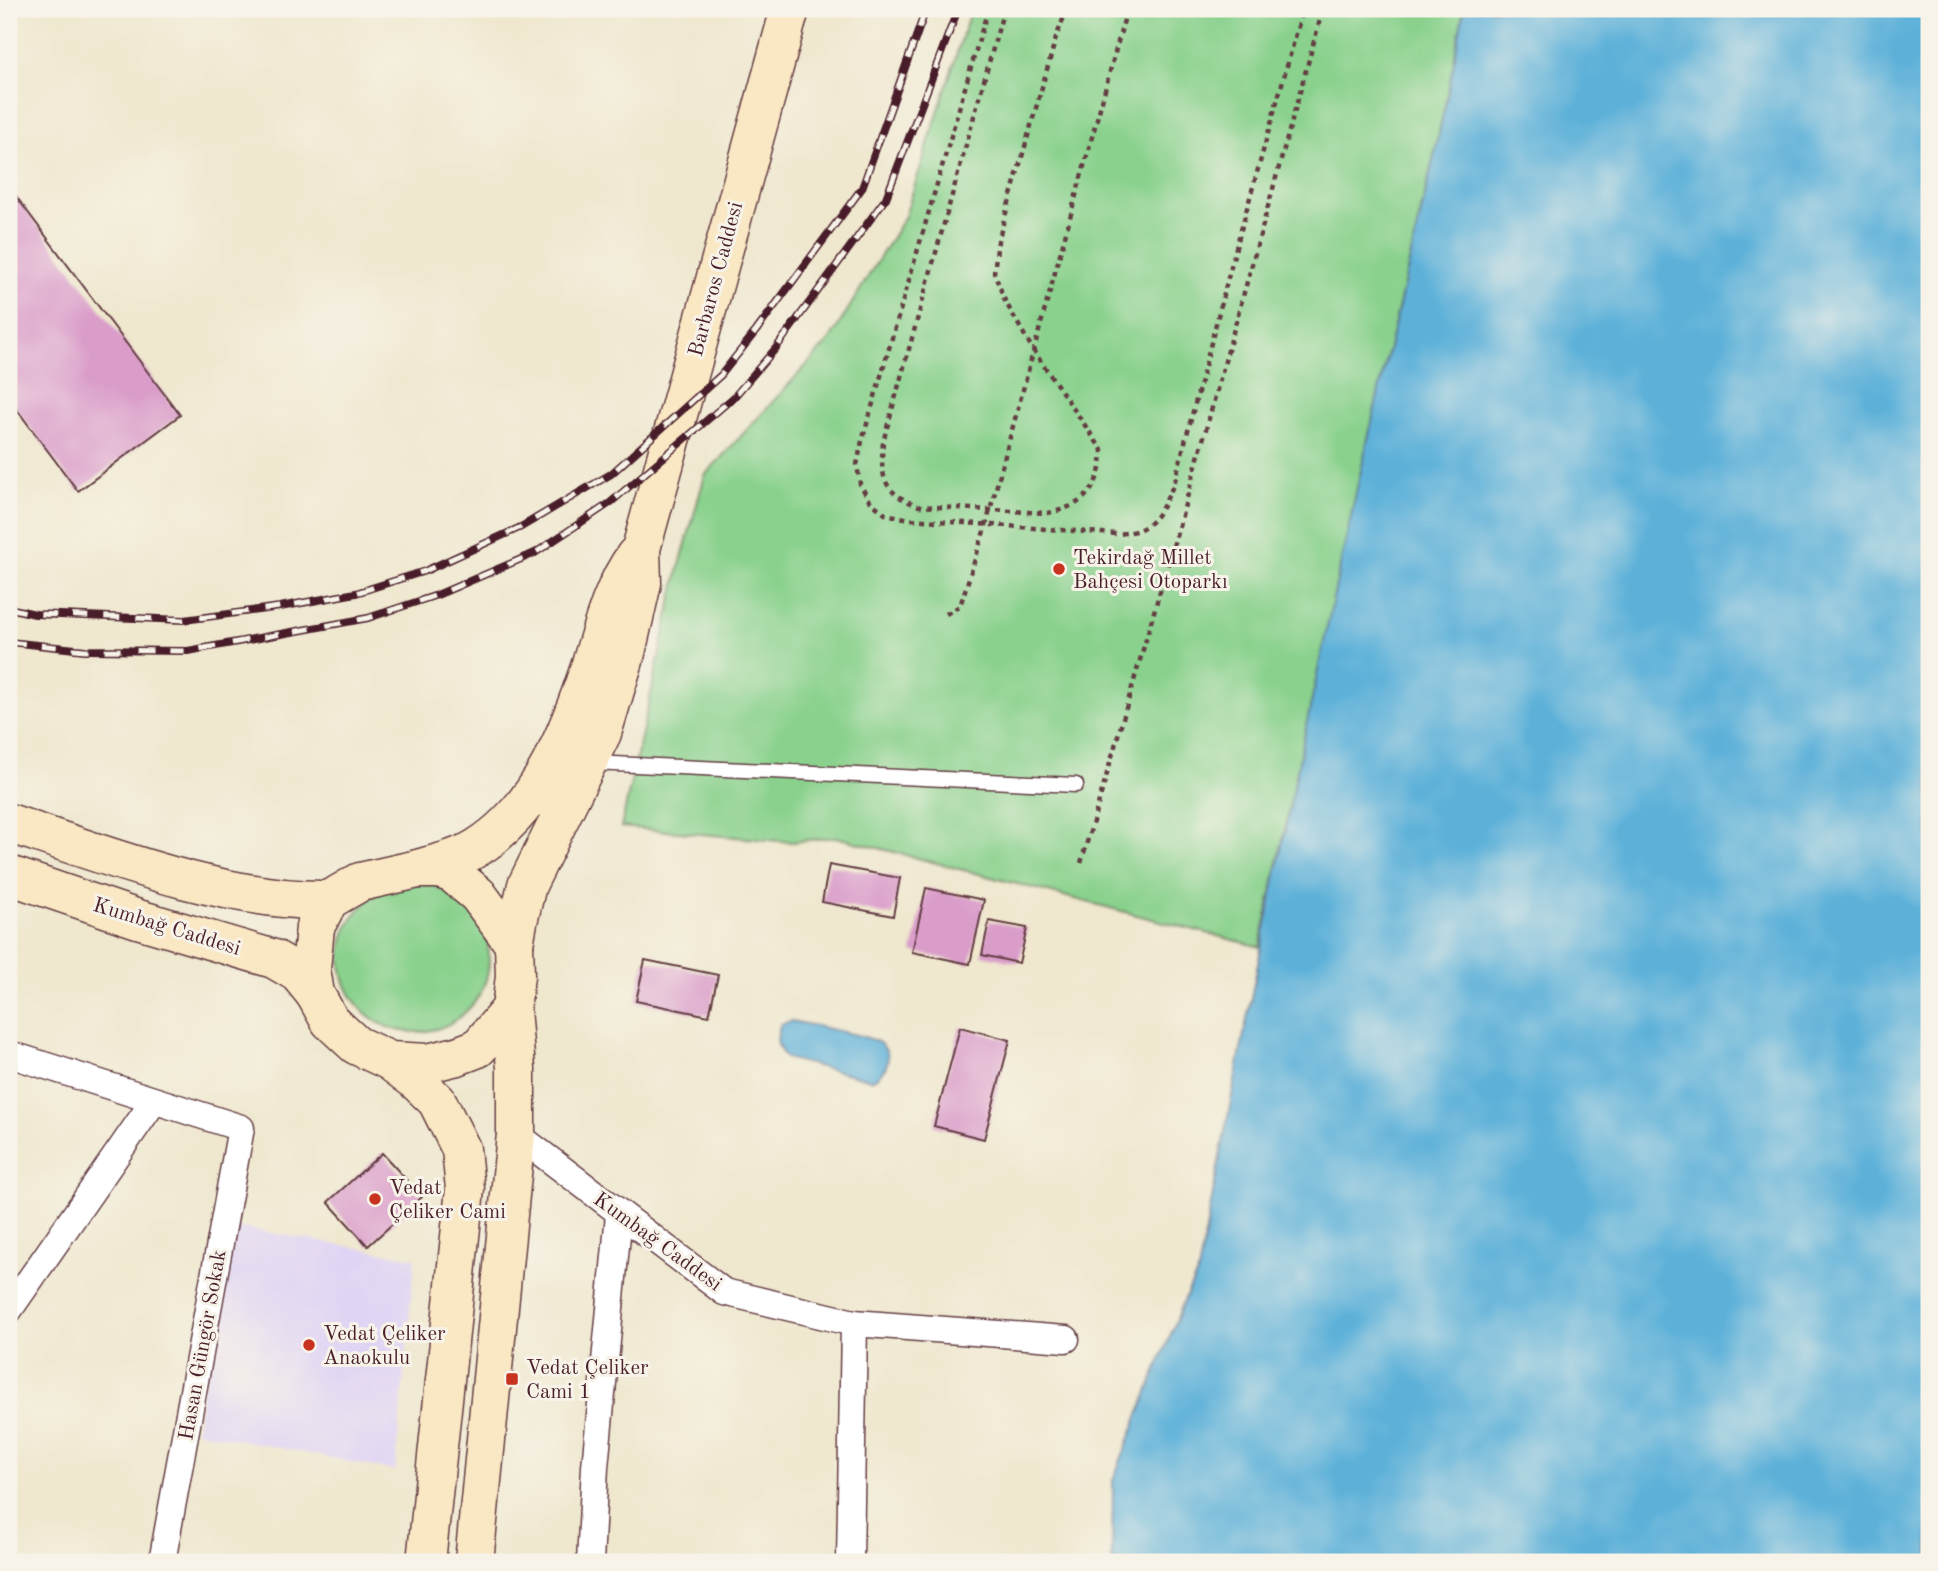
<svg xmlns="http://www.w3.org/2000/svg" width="1938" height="1571" viewBox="0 0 1938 1571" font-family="'Old Standard TT',serif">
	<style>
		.built { fill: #e0d4f4 }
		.green { fill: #89d18d; stroke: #6a785c; stroke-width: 2 }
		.water { fill: #5db1d9; stroke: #546882; stroke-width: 2 }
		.building { fill: #da9dca }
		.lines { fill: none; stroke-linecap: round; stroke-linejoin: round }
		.lane-casing { stroke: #633d43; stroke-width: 17 }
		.street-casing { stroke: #633d43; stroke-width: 29 }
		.secondary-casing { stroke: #633d43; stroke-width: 41 }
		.path { stroke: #633d43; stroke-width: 4.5; stroke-dasharray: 5 5; stroke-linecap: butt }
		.lane { stroke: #fff; stroke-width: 14 }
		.street { stroke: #fff; stroke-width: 26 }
		.secondary { stroke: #fae7c3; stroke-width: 38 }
		.rail-casing { stroke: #4a1f2b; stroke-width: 8 }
		.rail { stroke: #f7f3e8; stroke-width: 5; stroke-dasharray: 16; stroke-linecap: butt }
		.poi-dot { fill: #c8321e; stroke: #f7f3e8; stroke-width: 2.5 }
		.labels { text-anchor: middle; stroke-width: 6; stroke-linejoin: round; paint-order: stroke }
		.street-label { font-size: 21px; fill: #4a1f2b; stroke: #f7f3e8 }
		.poi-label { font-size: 21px; fill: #4a1f2b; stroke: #f7f3e8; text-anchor: start }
	</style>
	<rect width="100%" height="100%" fill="#f7f3e8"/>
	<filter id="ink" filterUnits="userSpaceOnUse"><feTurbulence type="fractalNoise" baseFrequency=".0143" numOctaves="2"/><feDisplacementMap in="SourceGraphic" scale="14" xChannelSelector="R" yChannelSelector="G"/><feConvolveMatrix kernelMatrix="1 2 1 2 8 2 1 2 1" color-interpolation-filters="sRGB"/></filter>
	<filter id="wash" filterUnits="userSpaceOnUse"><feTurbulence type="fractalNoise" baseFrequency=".00686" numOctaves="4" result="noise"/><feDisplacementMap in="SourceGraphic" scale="28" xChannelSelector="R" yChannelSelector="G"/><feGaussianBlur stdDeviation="1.57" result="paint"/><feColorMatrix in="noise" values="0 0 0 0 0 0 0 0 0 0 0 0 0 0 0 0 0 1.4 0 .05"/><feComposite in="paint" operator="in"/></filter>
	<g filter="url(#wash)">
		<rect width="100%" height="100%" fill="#efe7ce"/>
		<!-- built -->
		<polygon class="built" points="230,1226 415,1258 395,1471 196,1431"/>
		<!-- green -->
		<g class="green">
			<polygon points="971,9 1464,9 1448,95 1368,439 1260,947 836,837 792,842 621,827 678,572 705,475 829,341 905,216"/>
			<circle cx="415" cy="958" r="74"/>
		</g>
		<!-- water -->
		<g class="water">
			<path d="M1464 9H1929V1562H1112L1113 1480 1186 1296 1198 1272C1251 994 1306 716 1368 439 1400 296 1438 153 1464 9Z"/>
			<path d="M792 1021C808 1025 867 1035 878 1042 895 1054 888 1071 872 1080L785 1058C776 1043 775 1041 781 1024Z"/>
		</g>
		<g id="blocks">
			<!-- building -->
			<g class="building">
				<polygon points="9,187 180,415 78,491 9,399"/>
				<polygon points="829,865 900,878 893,916 822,902"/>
				<polygon points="926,888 984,900 970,964 912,952"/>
				<polygon points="989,921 1027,928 1019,963 982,955"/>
				<polygon points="645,960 718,975 709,1016 636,1001"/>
				<polygon points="960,1027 1010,1040 984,1139 934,1126"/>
				<polygon points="382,1153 422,1197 368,1246 328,1202"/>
			</g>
		</g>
	</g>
	<g filter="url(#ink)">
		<use href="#blocks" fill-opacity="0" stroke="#633d43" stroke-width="2"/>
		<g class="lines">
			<defs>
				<polyline id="lane" points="592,763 1076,785"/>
				<g id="street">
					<polyline points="9,1054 241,1128 162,1562"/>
					<polyline points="516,1134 724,1292 854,1323 1066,1339"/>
					<polyline points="9,1310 154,1101"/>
					<polyline points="590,1562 595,1467 619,1214"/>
					<polyline points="850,1562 854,1323"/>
				</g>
				<g id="secondary">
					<path d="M9 823C106 856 226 902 329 900"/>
					<path d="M418 869C437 863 460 859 478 847 540 808 569 731 591 664 603 626 612 588 635 556"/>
					<polyline points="9,875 138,919 274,959 298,973 315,994"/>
					<polyline points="511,1009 478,1048 457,1056 428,1063 390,1061 356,1045 330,1021 315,994 311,969 315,927 329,900 360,882 418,869 440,869 453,874 478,895 514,944"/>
					<polyline points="390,1061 415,1080 437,1101 461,1149 465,1189 426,1562"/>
					<polyline points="474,1562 516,1134 516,1069 511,1009 515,976 514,944 518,922 527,885 602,733 625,657 642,583 641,549 790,9"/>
				</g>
			</defs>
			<!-- lane casing -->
			<use href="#lane" class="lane-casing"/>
			<!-- street casing -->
			<use href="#street" class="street-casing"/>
			<!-- secondary casing -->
			<use href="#secondary" class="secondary-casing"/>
			<!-- path -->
			<g class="path">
				<path d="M988 9 862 441 857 465 860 484 869 500 885 514 910 519 1116 534C1154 532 1159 514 1174 484L1235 251 1303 9"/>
				<path d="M1004 9 883 442C880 478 883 493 919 506L1047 513C1084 507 1101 488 1102 450L1033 350 1005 301 994 272 998 241 1056 38 1067 9"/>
				<polyline points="946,614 960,606 986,525 1127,9"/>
				<polyline points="1081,863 1181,519 1323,9"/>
			</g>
			<!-- lane -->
			<use href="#lane" class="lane"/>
			<!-- street -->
			<use href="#street" class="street"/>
			<!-- secondary -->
			<use href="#secondary" class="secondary"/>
			<defs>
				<g id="rail">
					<polyline points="9,608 35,614 184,620 280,607 356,593 425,571 521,527 611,474 721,375 756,331 862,188 926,9"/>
					<polyline points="9,642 85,650 188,651 368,618 437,595 535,553 610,503 734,397 776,348 886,198 958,9"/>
				</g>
			</defs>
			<!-- rail casing -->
			<use href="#rail" class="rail-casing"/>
			<!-- rail -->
			<use href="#rail" class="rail"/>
		</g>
	</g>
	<!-- markers -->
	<g class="poi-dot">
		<circle cx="1059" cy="569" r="7"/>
		<circle cx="375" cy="1199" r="7"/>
		<circle cx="309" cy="1345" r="7"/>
		<rect x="505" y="1372" width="14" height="14" rx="3.5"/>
	</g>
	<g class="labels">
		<!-- street labels -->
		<g class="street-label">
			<text transform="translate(715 279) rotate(-75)" y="7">Barbaros Caddesi</text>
			<text transform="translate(167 926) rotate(17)" y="7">Kumbağ Caddesi</text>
			<text transform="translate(658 1241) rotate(36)" y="7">Kumbağ Caddesi</text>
			<text transform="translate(202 1345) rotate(-80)" y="7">Hasan Güngör Sokak</text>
		</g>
		<!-- poi labels -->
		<g class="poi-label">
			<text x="1073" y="564">Tekirdağ Millet<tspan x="1073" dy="24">Bahçesi Otoparkı</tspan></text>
			<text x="389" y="1194">Vedat<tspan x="389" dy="24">Çeliker Cami</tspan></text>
			<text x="323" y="1340">Vedat Çeliker<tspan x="323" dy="24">Anaokulu</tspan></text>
			<text x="526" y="1374">Vedat Çeliker<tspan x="526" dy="24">Cami 1</tspan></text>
		</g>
	</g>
	<!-- margin -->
	<rect width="1938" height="1571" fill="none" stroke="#f7f3e8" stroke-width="35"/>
</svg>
